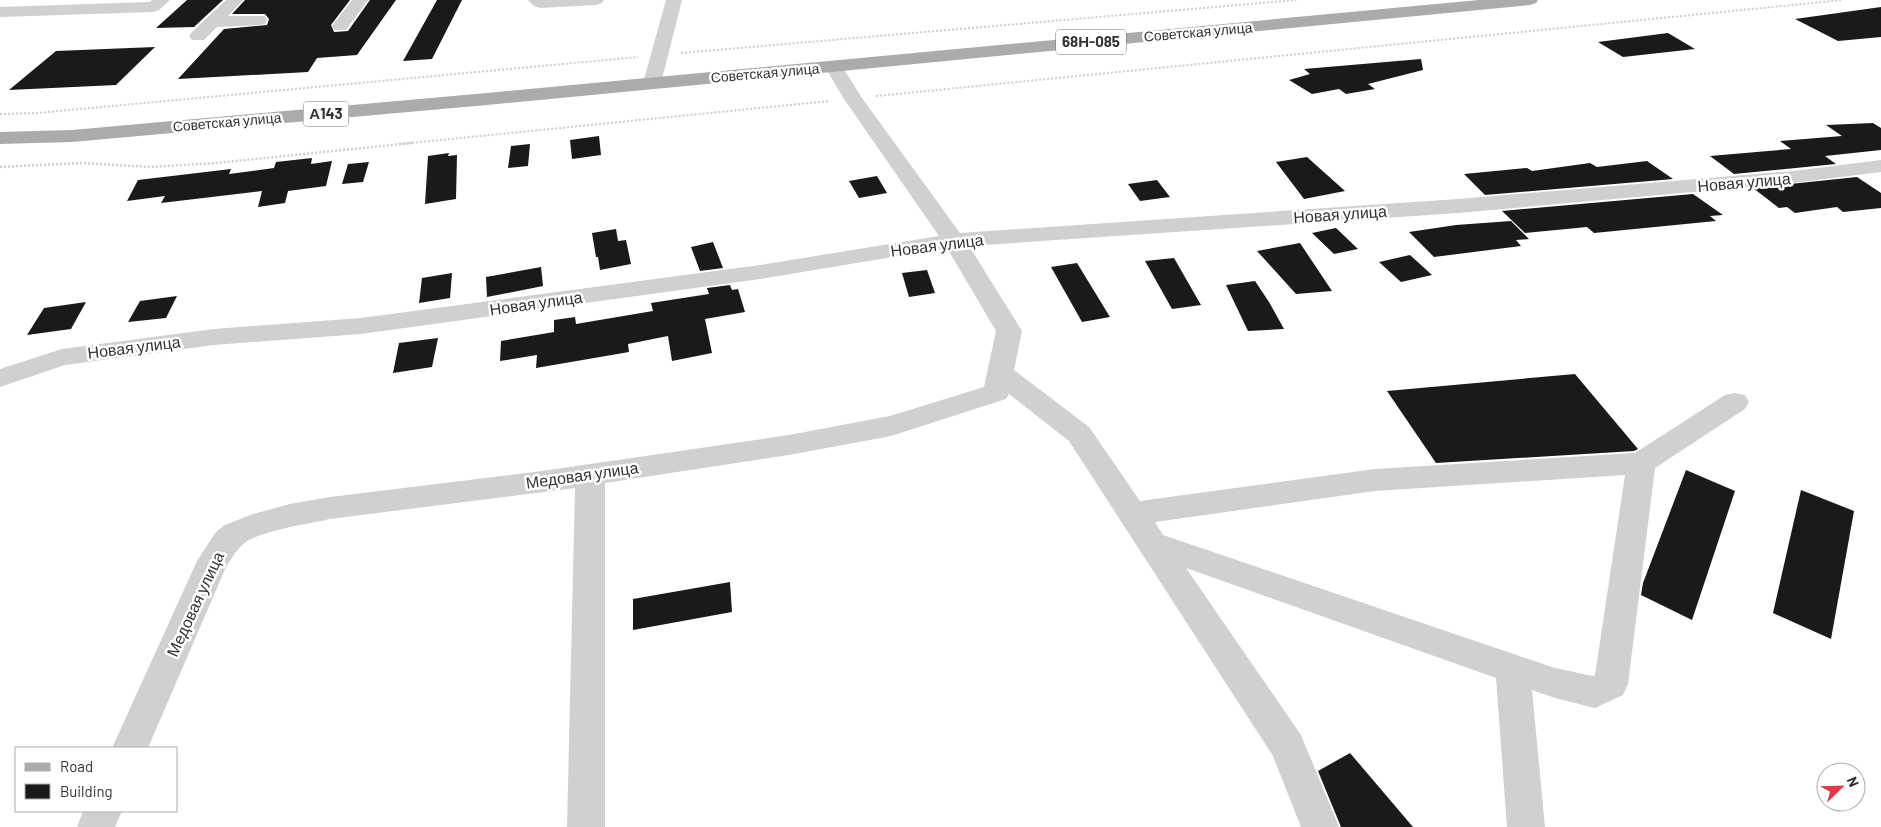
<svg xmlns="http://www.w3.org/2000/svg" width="1881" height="827" viewBox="0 0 1881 827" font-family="Barlow,sans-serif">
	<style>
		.building { fill: #1a1a1a }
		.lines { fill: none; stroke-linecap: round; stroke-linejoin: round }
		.path-far1 { stroke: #cdcdcd; stroke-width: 2; stroke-dasharray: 2 2; stroke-linecap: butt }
		.path { stroke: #cdcdcd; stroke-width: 2.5; stroke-dasharray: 2 2; stroke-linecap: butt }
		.minor { fill: #d0d0d0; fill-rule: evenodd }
		.major { fill: #ababab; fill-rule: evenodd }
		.labels { text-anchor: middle; stroke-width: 5; stroke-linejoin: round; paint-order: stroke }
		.far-street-label { font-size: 14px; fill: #333; stroke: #fff }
		.shield { fill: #fff; stroke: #707070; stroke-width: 1 }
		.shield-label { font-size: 15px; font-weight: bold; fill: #333 }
		.street-label { font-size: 16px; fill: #333; stroke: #fff }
	</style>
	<rect width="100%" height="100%" fill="#fff"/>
	<!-- building -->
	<g class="building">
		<polygon points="187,0 223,0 194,27 156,28"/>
		<polygon points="245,0 350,0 331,25 334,32 348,31 370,0 396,0 357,55 317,58 308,72 178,79 224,29 267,25 269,19 265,14 232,14"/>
		<polygon points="437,0 462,0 432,59 403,61"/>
		<polygon points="1881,7 1881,37 1838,41 1795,19"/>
		<polygon points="1668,33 1695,49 1623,57 1598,42"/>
		<polygon points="155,47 116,85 9,90 56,51"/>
		<polygon points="1421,59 1423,70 1368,84 1375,89 1346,94 1339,89 1312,94 1289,80 1310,74 1304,69"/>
		<polygon points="1873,123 1881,128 1881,150 1825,156 1836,164 1734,174 1710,156 1791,149 1780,141 1842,136 1826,125"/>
		<polygon points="599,136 601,155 572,159 570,140"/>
		<polygon points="530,144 528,166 508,168 511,146"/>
		<polygon points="449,153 448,156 457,155 456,199 425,204 428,156"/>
		<polygon points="1307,157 1345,191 1304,199 1276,162"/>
		<polygon points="312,158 311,164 332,161 326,186 288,191 285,203 258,207 262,191 161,203 165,196 127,201 138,180 231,169 229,174 274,168 276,162"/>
		<polygon points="1647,161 1673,179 1485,195 1464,174 1527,168 1532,171 1590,163 1597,167"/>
		<polygon points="369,162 363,182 342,184 348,164"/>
		<polygon points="877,176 887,193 859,198 849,181"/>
		<polygon points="1857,177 1881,193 1881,208 1843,212 1837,207 1795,213 1787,207 1779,208 1753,188"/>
		<polygon points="1157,180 1170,197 1140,201 1128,184"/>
		<polygon points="1693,194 1723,215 1710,216 1716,221 1594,233 1587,227 1525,233 1502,211"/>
		<polygon points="1511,221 1529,239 1516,240 1521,246 1434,257 1409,232 1456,225"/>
		<polygon points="1336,228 1358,249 1334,254 1312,233"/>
		<polygon points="616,229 618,241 626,240 631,264 600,270 598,257 596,257 592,233"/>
		<polygon points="713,242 723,268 700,271 691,247"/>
		<polygon points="1300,243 1332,291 1296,294 1257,251"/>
		<polygon points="1410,255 1432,275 1401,282 1379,262"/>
		<polygon points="1174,258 1201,305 1172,309 1145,261"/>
		<polygon points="1077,263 1110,317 1082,322 1051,267"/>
		<polygon points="541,267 543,286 487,297 486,277"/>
		<polygon points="927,270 935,293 909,297 902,273"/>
		<polygon points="452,273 450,298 419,303 422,278"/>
		<polygon points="1255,281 1269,302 1284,329 1248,331 1226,285"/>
		<polygon points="730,285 732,290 738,289 745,312 705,319 712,353 672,361 668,336 628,344 629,352 536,368 537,355 500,361 501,341 554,332 554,320 575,317 576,324 653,311 651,303 709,294 707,288"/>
		<polygon points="177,296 166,318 128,322 140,301"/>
		<polygon points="86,302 71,329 27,335 44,308"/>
		<polygon points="438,338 432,367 393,373 399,343"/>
		<polygon points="1575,374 1638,449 1634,451 1436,463 1387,391"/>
		<polygon points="1686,470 1735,491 1692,620 1641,595 1643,583"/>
		<polygon points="1801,490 1854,511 1831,639 1773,613"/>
		<polygon points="730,582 732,612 633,630 633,599"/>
		<polygon points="1350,753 1413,827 1341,827 1318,771"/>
	</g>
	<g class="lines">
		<!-- path-far1 -->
		<g class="path-far1">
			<polyline points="681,53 1296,0"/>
			<polyline points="876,96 1843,0"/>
			<polyline points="0,114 37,113 638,57"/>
			<polyline points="400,144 830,101"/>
		</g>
		<!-- path -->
		<polyline class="path" points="0,167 81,163 151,167 216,163 412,143"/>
		<!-- minor -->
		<g class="minor">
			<polygon points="152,0 170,0 159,10 153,12 0,17 0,7 149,2"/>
			<polygon points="226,0 243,0 228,16 265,16 267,20 265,24 259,25 217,27 204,40 192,40 189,36 192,32"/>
			<polygon points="352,0 368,0 346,30 334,30 332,26"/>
			<polygon points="528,0 604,0 602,3 596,5 540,8 534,6"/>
			<polygon points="666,0 682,0 661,83 658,87 652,89 646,87 643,83"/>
			<path d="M834 62 840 63 862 98 960 233 1458 199 1793 171 1881 160V172L1793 183 1458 213 969 246 1022 331 1014 370 1089 427 1140 501 1375 469 1635 453 1725 395 1735 393 1745 395 1749 402 1745 409 1655 468 1628 684 1623 695 1595 708 1555 698 1532 690 1545 827H1507L1496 678 1186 568 1301 735 1339 827H1301L1273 756 1069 441 1009 394 1006 399 891 436 789 455 605 483V827H567L575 488 330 519C308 524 264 530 246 542 237 548 232 558 226 567L148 748H112L197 561 216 532 225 525 253 514 290 504 330 497 535 472 789 435 890 416 984 387 996 331 947 248 760 279 361 334 214 345 65 365 0 387V369L62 349 214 329 361 318 760 265 939 236 844 99 825 67 828 63ZM1625 475 1595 675 1593 676 1555 668 1163 535 1155 522 1375 491Z"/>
			<polygon points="83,811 122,811 115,827 77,827"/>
		</g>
		<!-- major -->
		<polygon class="major" points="1479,0 1538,0 1536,3 1530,5 487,105 72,142 0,144 0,132 72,130 487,93"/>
	</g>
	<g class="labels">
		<!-- far-street labels -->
		<g class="far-street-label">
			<text transform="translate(1198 32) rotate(-5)" y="5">Советская улица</text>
			<text transform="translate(765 73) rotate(-5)" y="5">Советская улица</text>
			<text transform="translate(227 122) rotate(-5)" y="5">Советская улица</text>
		</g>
		<!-- shield labels -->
		<g class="shield">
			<rect x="1056" y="29.5" width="70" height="25" rx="4"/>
			<rect x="303.5" y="101.5" width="45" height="25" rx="4"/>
		</g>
		<g class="shield-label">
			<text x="1091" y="47">68Н-085</text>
			<text x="326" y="119">А143</text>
		</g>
		<!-- street labels -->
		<g class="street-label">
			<text transform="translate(1744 182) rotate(-5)" y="6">Новая улица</text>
			<text transform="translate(1340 214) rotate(-4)" y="6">Новая улица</text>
			<text transform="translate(937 245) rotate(-7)" y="6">Новая улица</text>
			<text transform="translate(536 303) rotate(-8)" y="6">Новая улица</text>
			<text transform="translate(134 347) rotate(-7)" y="6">Новая улица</text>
			<text transform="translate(582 475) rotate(-8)" y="6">Медовая улица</text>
			<text transform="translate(195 604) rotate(-65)" y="6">Медовая улица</text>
		</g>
	</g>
	<!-- legend -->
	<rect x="15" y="747" width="162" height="65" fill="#ffffff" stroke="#adadad"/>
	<rect x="25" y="763" width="25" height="8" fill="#ababab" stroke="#adadad"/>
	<text x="60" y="772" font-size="15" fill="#333333">Road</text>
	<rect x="25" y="784" width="25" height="15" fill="#1a1a1a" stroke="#adadad"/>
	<text x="60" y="797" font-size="15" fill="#333333">Building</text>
	<!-- north arrow -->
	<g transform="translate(1841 787) rotate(67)"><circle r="24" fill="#ffffff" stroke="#adadad"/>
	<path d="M0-4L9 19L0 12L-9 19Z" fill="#e63946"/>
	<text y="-8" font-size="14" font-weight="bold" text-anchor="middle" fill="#333333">N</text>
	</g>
</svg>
